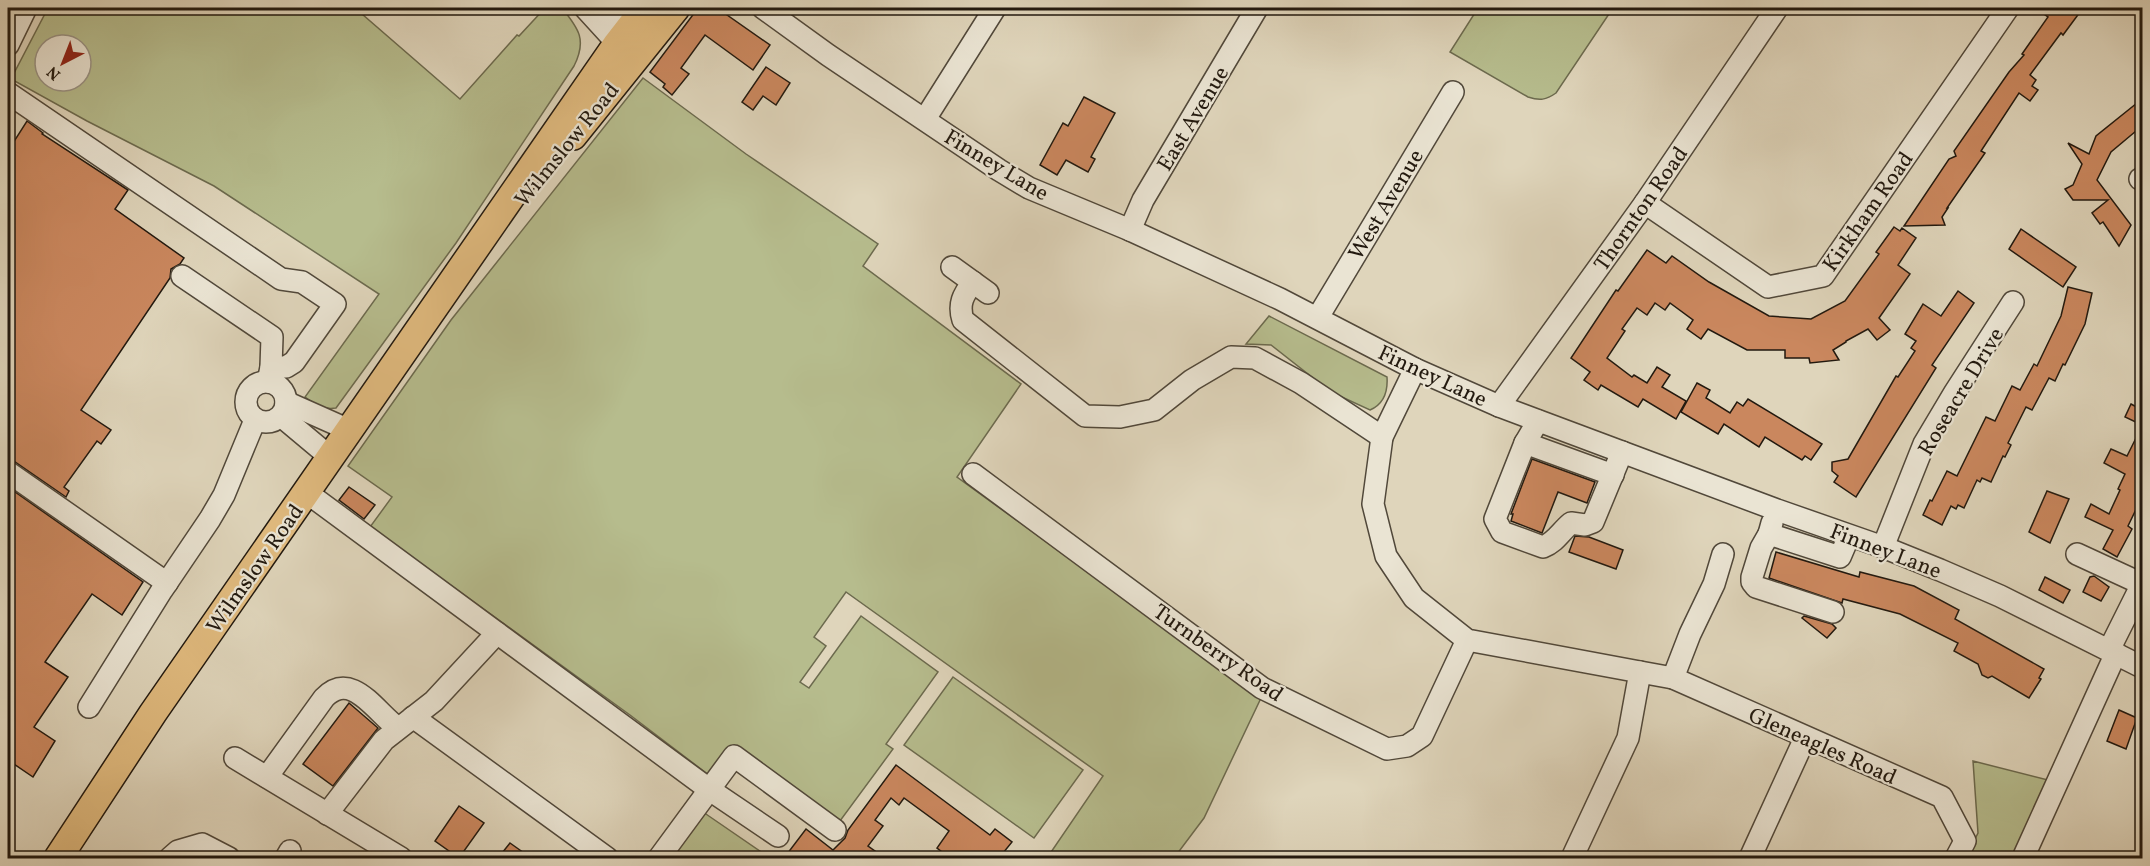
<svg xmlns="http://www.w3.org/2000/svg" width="2150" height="866" viewBox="0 0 2150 866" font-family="Vollkorn,serif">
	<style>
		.green { fill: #b6bc8d; stroke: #6c6a4e; stroke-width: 1.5; fill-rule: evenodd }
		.building { fill: #ca875e; stroke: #22190f; stroke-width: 1.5 }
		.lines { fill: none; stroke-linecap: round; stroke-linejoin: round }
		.minor-casing { stroke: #51483a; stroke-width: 24 }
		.major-casing { stroke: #22190f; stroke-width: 30 }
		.minor { stroke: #eae4d3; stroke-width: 21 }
		.major { stroke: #e0ba7e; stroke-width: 27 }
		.labels { text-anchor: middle; stroke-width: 4.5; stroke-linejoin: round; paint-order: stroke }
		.street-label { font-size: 22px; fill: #22190f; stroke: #eae4d3 }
	</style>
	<rect width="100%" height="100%" fill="#dfd5bb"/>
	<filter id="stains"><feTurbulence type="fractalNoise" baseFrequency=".00333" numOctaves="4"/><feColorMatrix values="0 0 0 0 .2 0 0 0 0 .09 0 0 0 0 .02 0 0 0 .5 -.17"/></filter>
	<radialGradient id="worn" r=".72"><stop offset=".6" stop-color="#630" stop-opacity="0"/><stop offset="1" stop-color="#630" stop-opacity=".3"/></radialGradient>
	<!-- green -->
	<g class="green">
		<path d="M48 8H355L460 99 517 35 519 36 545 8H562C579 29 587 40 574 66L456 243 336 408C323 410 316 405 305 397L379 294 214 186 87 121 11 79ZM45 45H81V81H45Z"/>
		<path d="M1478 8H1613L1556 93C1546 100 1540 101 1528 97L1450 52Z"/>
		<polygon points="643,78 746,154 878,244 863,266 1021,384 957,477 1261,698 1204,818 1174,858 1047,858 1103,776 846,592 814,637 826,646 800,682 809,688 861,616 938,672 886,744 893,749 837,825 744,758 714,779 630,715 370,527 392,497 348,466 451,320"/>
		<path d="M1269 316 1387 377C1388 392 1384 404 1370 410L1331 392 1271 345 1246 344Z"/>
		<polygon points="953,677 1083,770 1034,838 904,745"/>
		<polygon points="1973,761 2052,781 2022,858 1965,858 1978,833"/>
		<polygon points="703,812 770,858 670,858"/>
	</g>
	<!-- building -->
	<g class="building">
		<polygon points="698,8 717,8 770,45 753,70 705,35 681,68 689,74 672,95 663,87 665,84 650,72"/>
		<polygon points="2035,8 2083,8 2063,35 2061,33 2030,75 2036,80 2032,86 2038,90 2030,101 2019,93 1981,151 1985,153 1947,208 1948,208 1942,217 1945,225 1904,226 1949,159 1956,156 1954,151 2009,72 2024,55 2022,54 2048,17"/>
		<polygon points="766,67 790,83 776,105 763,96 753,110 742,102"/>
		<polygon points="1084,97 1115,113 1091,157 1095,159 1088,172 1066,160 1057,175 1040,165 1063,123 1068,126"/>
		<polygon points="2142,99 2142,126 2111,152 2097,180 2131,225 2119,246 2103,222 2100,224 2092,213 2108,200 2073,200 2065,189 2073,185 2082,164 2068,143 2089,154 2096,136"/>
		<polygon points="27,121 43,133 42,134 128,190 115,209 184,258 180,264 171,269 170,278 81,410 111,430 101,444 97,441 64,487 69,491 66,497 15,462 8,459 8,135 15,140"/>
		<polygon points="1894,227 1900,231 1902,228 1916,238 1898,265 1910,274 1879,318 1890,330 1877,340 1868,329 1846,341 1846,342 1833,350 1839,360 1810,363 1809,358 1785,358 1785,350 1747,350 1708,329 1701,339 1687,329 1693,320 1670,303 1665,310 1655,303 1647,315 1637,308 1622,329 1625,331 1607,358 1632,377 1634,375 1647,383 1657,367 1670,375 1662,387 1686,401 1676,419 1643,399 1638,407 1601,385 1598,390 1584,380 1590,372 1571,358 1616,290 1618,291 1647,250 1666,263 1672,256 1709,282 1769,316 1811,319 1845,301 1879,254 1876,252"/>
		<polygon points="2021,229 2076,267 2063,287 2009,249"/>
		<polygon points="2068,287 2092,293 2085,324 2065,365 2063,364 2055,381 2049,378 2032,410 2026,407 2008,443 2011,445 2005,457 2003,456 1991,482 1982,478 1980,482 1977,480 1964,508 1958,505 1956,509 1951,506 1942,525 1923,515 1930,500 1932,501 1947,471 1957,476 1986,417 1995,421 2012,386 2020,390 2034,364 2037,366 2061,316"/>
		<polygon points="1958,291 1974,303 1932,365 1936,368 1856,497 1834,482 1838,476 1832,471 1832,462 1848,459 1896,376 1898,377 1915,351 1911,348 1916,341 1905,334 1923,304 1941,316"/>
		<polygon points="1697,383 1710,390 1706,398 1730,413 1737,402 1743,406 1748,399 1822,444 1811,460 1805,456 1802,460 1765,437 1759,447 1724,424 1718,434 1681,412"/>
		<polygon points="2131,404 2142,410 2142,425 2125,417"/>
		<polygon points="2142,426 2142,497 2128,526 2132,529 2117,557 2103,549 2113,530 2085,517 2091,504 2109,514 2120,490 2118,489 2125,474 2104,463 2111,449 2127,456"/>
		<polygon points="1532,459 1595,482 1587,503 1558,492 1542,533 1511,521 1513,514 1511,514"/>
		<polygon points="8,487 143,582 122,615 92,594 45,662 68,677 34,727 55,741 33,777 8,760"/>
		<polygon points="349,487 375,505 364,519 339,500"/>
		<polygon points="2047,491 2069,499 2050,543 2029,532"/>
		<polygon points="1575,536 1589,537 1623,550 1616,569 1569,552"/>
		<polygon points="1776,552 1859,577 1860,572 1914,586 1959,610 1955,619 2044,669 2039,678 2041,679 2029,698 1992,676 1988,678 1982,675 1978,664 1954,651 1958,643 1900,614 1843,599 1842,603 1769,578"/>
		<polygon points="2094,576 2109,587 2101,601 2083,592 2090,577"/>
		<polygon points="2045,577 2070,590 2063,603 2039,590"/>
		<polygon points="1804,616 1832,624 1836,628 1827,638 1802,618"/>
		<polygon points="349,703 378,728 333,786 303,764"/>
		<polygon points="2119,710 2137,718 2126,749 2107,741"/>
		<polygon points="896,765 990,835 995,829 1012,842 999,858 950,858 937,848 949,831 904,798 899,805 891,798 875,820 883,826 868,846 885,858 784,858 806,829 833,850 845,838 848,830"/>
		<polygon points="459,806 484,823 459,858 435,841"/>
		<polygon points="510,843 531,858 498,858"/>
	</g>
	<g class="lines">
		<defs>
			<g id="minor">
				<polyline points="585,8 627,54"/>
				<polyline points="607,8 642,36"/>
				<polyline points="763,8 828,55 999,170 1029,188 1130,230 1280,299 1415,369 1499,406 1777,510 1883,547 1940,570 2000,596 2142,667"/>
				<polyline points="8,45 26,8"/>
				<polyline points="8,93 281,279 302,282 335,304 294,362 286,367 271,367"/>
				<polyline points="925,119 995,8"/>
				<polyline points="2140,179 2142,178"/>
				<polyline points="1645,203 1768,287 1823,276 2008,8"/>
				<polyline points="1130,230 1143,200 1257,8"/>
				<polyline points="952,267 988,293"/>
				<polyline points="182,276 272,337 271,367 268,382"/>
				<path d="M973 282C963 295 958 304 963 320L1085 416 1120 417 1154 410 1192 380 1231 357 1255 358 1301 383 1382 437"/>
				<polyline points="1318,317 1453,92"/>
				<polyline points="1415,369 1382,437 1373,504 1386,556 1414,598 1467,640 1640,672"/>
				<circle cx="266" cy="402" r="20"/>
				<polyline points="286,402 349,430"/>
				<polyline points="1499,406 1645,203 1777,8"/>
				<polyline points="281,416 330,457"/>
				<path d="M1538 421 1525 443 1495 519 1502 532 1543 547C1556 542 1561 531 1571 523L1585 525 1593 522 1622 452"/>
				<polyline points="1525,443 1613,475"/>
				<polyline points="8,472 167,583"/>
				<polyline points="973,474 1262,688 1387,749 1407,746 1422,736 1467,640"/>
				<polyline points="306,492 710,790 778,836"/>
				<polyline points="1772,523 1769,534 1840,557 1849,536"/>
				<polyline points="1769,534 1761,548 1752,577 1752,582 1756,587 1833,612"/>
				<polyline points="1883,547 1924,444 1955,392 2013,302"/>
				<polyline points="2077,554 2142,584"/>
				<polyline points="2109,650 2142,584"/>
				<polyline points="1673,678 1690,634 1714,584 1723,554"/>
				<polyline points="89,707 162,590 210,519 224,495 255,420"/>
				<polyline points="413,717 607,858"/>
				<polyline points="235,758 401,858"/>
				<path d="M267 777 324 698C352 669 376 713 398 728"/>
				<polyline points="327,814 384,740 434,701 497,633"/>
				<polyline points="170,858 178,851 202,844 229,858"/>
				<polyline points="286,858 290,851"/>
				<polyline points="659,858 734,756 835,830"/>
				<polyline points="1572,858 1628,738 1640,672 1673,678 1942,797 1965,841 1956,858"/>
				<polyline points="1750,858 1805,738"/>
				<polyline points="2023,858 2116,653"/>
			</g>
			<g id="major">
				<polyline points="573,136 676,8"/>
				<polyline points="58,858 153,713 617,44 645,8"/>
			</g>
		</defs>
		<!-- minor casing -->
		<use href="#minor" class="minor-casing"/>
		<!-- major casing -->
		<use href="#major" class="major-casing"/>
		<!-- minor -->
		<use href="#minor" class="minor"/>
		<!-- major -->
		<use href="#major" class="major"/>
	</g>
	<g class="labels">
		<!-- street labels -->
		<g class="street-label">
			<text transform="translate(1192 118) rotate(-59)" y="8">East Avenue</text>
			<text transform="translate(566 144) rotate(-51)" y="8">Wilmslow Road</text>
			<text transform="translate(997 164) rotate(31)" y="8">Finney Lane</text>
			<text transform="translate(1385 204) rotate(-59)" y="8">West Avenue</text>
			<text transform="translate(1640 208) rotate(-55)" y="8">Thornton Road</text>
			<text transform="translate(1867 211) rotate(-55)" y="8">Kirkham Road</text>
			<text transform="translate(1433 375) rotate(25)" y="8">Finney Lane</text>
			<text transform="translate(1960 391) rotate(-59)" y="8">Roseacre Drive</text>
			<text transform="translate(1886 550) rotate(21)" y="8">Finney Lane</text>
			<text transform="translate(254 568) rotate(-55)" y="8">Wilmslow Road</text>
			<text transform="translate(1219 652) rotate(35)" y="8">Turnberry Road</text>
			<text transform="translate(1823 745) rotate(24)" y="8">Gleneagles Road</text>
		</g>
	</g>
	<!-- margin -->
	<rect width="2150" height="866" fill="none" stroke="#dfd5bb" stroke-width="30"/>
	<rect x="9" y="9" width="2132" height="848" fill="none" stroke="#22190f" stroke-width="3"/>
	<rect x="15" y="15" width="2120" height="836" fill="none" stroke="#22190f" stroke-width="1.5"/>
	<!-- north arrow -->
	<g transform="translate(63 63) rotate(222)"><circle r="28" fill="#eae4d3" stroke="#9a9385" stroke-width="1.5"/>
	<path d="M0-4.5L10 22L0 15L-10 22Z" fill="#8f2418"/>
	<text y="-9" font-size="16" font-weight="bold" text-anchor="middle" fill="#22190f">N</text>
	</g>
	<rect width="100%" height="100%" filter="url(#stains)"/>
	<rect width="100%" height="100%" fill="url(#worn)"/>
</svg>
